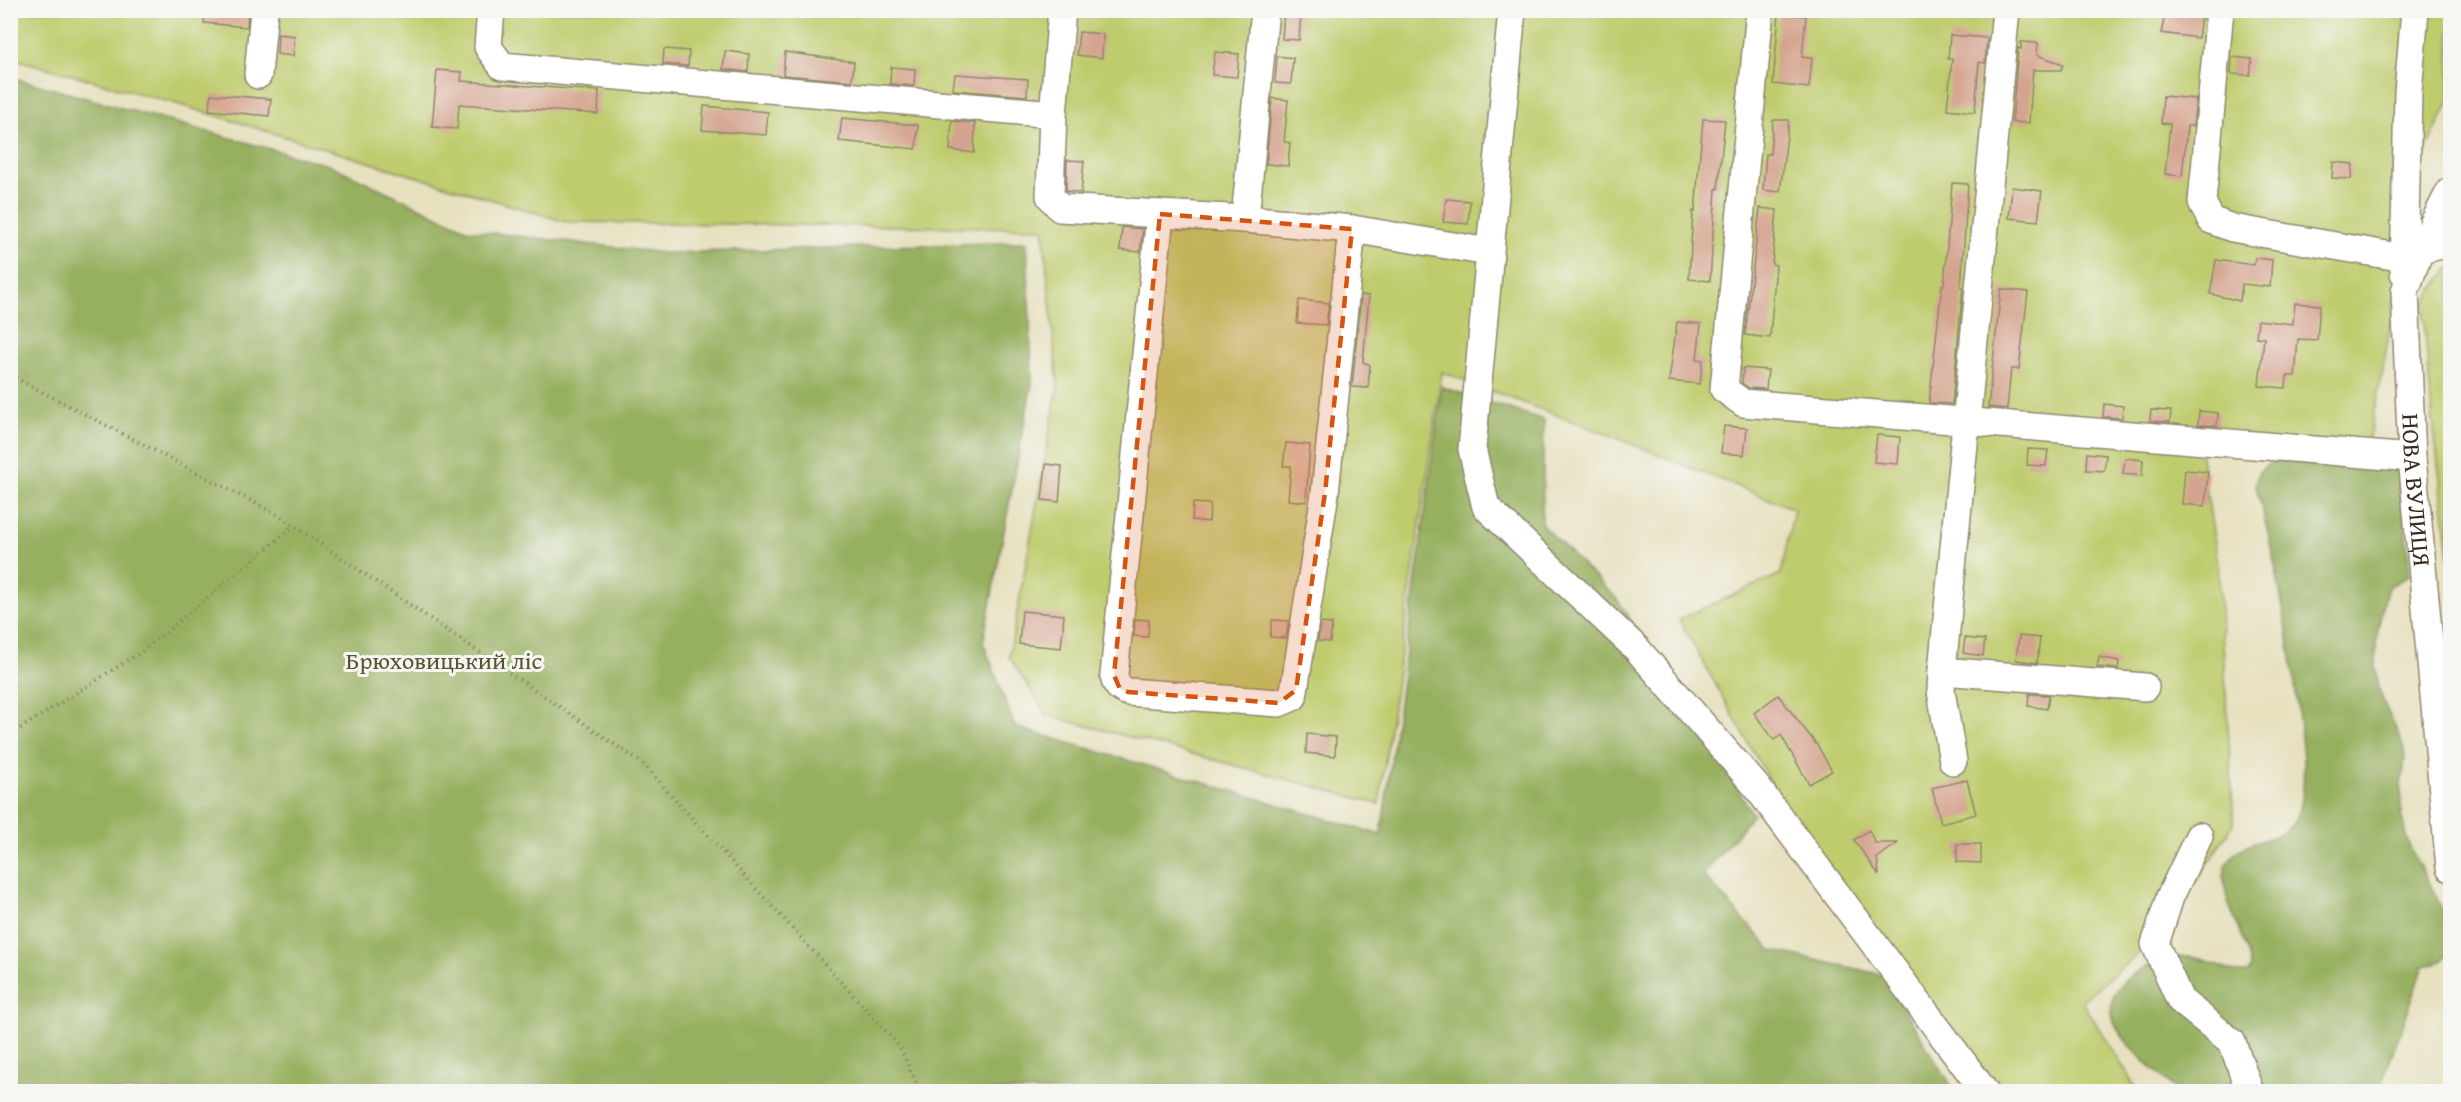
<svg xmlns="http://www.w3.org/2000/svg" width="2461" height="1102" viewBox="0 0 2461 1102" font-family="'Gentium Book Plus',serif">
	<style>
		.green { fill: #bfcc6e; stroke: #7d7b46; stroke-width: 1.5 }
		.forest { fill: #97b061; stroke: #696d40; stroke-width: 1.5 }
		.building { fill: #d5a490 }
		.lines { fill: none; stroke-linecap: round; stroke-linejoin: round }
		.minor-casing { stroke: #91866e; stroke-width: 30 }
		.path { stroke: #91866e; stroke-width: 4; stroke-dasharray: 1.5 4.5; stroke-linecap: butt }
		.minor { stroke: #fff; stroke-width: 27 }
		.marked { fill: #d7540e; fill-opacity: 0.2; stroke: #d7540e; stroke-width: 4.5; stroke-dasharray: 12 8; stroke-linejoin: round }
		.labels { text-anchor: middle; stroke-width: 6; stroke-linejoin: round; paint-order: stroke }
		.street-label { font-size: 24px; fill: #3b2a1e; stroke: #f6f6f2 }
		.park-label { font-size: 24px; fill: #5c5232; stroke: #f6f6f2 }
	</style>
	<rect width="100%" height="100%" fill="#f6f6f2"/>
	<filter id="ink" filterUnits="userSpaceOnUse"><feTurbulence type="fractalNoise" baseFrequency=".0167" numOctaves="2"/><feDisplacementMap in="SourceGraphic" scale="12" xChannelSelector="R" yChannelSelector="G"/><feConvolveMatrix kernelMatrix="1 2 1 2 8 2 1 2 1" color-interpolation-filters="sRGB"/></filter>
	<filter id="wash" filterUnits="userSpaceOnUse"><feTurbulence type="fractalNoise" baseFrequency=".008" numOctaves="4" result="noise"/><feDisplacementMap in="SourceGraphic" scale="24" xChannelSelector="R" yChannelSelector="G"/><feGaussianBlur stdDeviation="1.35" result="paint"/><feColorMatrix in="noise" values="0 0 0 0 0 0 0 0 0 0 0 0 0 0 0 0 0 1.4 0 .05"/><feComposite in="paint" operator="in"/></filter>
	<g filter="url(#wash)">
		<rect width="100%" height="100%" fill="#e7e1bf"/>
		<!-- green -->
		<g class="green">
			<polygon points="2450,10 2450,99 2415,175 2387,346 2368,442 2199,445 2218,563 2234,824 2159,936 2082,1001 2138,1091 1997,1092 1806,846 1679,619 1781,574 1794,509 1617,438 1442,372 1379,804 1047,715 1009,657 1058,386 1043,228 566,222 184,106 11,58 10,11"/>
			<polygon points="2450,266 2450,562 2432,414 2423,305"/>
		</g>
		<!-- forest -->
		<g class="forest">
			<polygon points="10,77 332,166 468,230 664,253 1027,242 1032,383 983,642 1015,727 1381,835 1442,387 1544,420 1542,525 1617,599 1753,814 1703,875 1771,950 1883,975 1954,1091 11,1091"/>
			<path d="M2291 458 2388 465 2400 473 2410 575 2388 587C2378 623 2370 658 2381 695 2387 714 2399 731 2404 750 2407 761 2402 775 2401 786 2400 803 2402 820 2406 836 2419 879 2455 905 2447 955L2442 961 2424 966 2379 1091H2177C2147 1061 2075 1013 2134 974 2150 964 2172 955 2191 957 2211 959 2229 975 2248 973L2251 968C2248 938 2214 892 2227 864 2242 832 2293 849 2301 805 2307 775 2301 740 2298 710 2289 634 2276 559 2256 486 2256 464 2272 462 2291 458Z"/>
		</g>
		<g id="blocks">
			<!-- building -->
			<g class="building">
				<polygon points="205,10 248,10 247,27 204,23"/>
				<polygon points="2166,10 2202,10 2198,38 2161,33"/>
				<polygon points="1284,12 1301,14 1299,40 1282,39"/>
				<polygon points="1779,14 1806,16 1802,57 1812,58 1809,88 1773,84"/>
				<polygon points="1079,32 1103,34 1102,58 1077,55"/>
				<polygon points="278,34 295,36 293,56 277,54"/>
				<polygon points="1950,35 1987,38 1985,63 1979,62 1975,112 1947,109 1952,59 1948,59"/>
				<polygon points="2021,42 2038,43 2037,55 2063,64 2061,70 2033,70 2029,123 2012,122 2018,48 2021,49"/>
				<polygon points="664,49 689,51 688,66 663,64"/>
				<polygon points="725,51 749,54 748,72 723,69"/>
				<polygon points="785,52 854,62 852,81 783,75"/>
				<polygon points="1215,52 1239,54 1237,77 1212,75"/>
				<polygon points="1277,56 1293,58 1291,84 1275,83"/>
				<polygon points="2232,57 2252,59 2250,75 2231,74"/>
				<polygon points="891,67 915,69 914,86 890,84"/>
				<polygon points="437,70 462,72 461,81 599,91 598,114 459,104 457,129 432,127"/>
				<polygon points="955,74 1028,79 1027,96 953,90"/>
				<polygon points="211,94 271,99 269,116 209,110"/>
				<polygon points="2163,96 2196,99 2193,126 2187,126 2182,176 2165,174 2170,124 2161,123"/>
				<polygon points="1272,98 1288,100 1284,142 1290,143 1288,166 1266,164"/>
				<polygon points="704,106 768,112 766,135 702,130"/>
				<polygon points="842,118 918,125 916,149 839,141"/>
				<polygon points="1703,119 1725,120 1718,189 1716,189 1710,281 1689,279 1693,211 1695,212"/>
				<polygon points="1773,120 1789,120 1780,192 1763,190 1766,154 1770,154"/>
				<polygon points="952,121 975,123 974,153 950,150"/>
				<polygon points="1067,160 1084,161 1081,193 1066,191"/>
				<polygon points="2333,162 2353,164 2351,179 2332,178"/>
				<polygon points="1952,183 1968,184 1961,287 1963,287 1952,404 1929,403 1942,285 1944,285"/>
				<polygon points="2012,187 2042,191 2038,221 2009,218"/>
				<polygon points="1446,199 1470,201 1468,224 1443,222"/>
				<polygon points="1760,208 1777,210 1772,264 1776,265 1770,338 1745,335"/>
				<polygon points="1122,227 1143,229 1140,252 1120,250"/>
				<polygon points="2255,258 2272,260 2270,287 2242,284 2240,301 2210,294 2216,260 2254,265"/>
				<polygon points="2001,289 2028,292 2019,369 2011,369 2007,409 1988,407"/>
				<polygon points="1361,295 1369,296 1363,362 1370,365 1368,388 1352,387"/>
				<polygon points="1299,300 1329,303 1326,325 1297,323"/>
				<polygon points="2295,303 2320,305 2317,340 2298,339 2295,376 2287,376 2286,388 2259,386 2264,338 2256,337 2258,320 2293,324"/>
				<polygon points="1677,322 1701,324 1697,359 1703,360 1700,384 1669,381"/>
				<polygon points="1743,368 1768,370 1766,389 1749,388 1742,383"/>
				<polygon points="2104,404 2123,406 2122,418 2103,417"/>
				<polygon points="2151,410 2171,411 2170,422 2150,421"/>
				<polygon points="2199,411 2218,413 2217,426 2198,425"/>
				<polygon points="1724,426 1747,428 1744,455 1721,453"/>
				<polygon points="1877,435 1900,437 1898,464 1874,462"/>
				<polygon points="1286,443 1310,445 1306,502 1288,500 1291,466 1283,466"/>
				<polygon points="2028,449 2048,450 2046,466 2027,465"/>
				<polygon points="2087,453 2106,455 2104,471 2086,470"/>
				<polygon points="2125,458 2143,460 2142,476 2123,474"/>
				<polygon points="1046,464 1062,466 1059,502 1042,500"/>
				<polygon points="2185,470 2208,472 2205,506 2182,504"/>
				<polygon points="1193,503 1210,504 1209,522 1192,520"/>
				<polygon points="1022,611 1064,615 1061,648 1019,644"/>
				<polygon points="1135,619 1149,620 1148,637 1134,636"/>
				<polygon points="1272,620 1289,621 1286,638 1270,637"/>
				<polygon points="1320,623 1332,624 1330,642 1318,641"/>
				<polygon points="2019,636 2040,638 2037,663 2016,660"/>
				<polygon points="1965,638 1985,640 1983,656 1963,653"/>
				<polygon points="2099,657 2119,661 2118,669 2097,667"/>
				<polygon points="2029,694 2049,695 2047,709 2028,706"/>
				<polygon points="1778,695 1817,745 1832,771 1809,784 1781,735 1774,740 1754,713"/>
				<polygon points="1307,734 1336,737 1335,756 1306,753"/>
				<polygon points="1967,780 1976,814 1941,823 1932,788"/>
				<polygon points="1869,830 1875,843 1898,843 1877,858 1879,875 1854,840"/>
				<polygon points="1957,844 1981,844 1981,863 1957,862"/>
			</g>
		</g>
	</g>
	<g filter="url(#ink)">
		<use href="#blocks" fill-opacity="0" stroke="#91866e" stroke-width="1.5"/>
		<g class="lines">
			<defs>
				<g id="minor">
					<polyline points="491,10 488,47 502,66 1053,114"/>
					<polyline points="1062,10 1053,114 1050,196 1060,208 1245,219"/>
					<polyline points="1265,10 1245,219 1352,229 1489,252"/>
					<polyline points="1512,10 1472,449 1486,507 1637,649 1756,786 1985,1092"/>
					<polyline points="1760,10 1724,389 1743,403 2412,458"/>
					<polyline points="2006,10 1942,671 2145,687"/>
					<polyline points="2220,10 2202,202 2211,220 2232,228 2404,258 2420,250 2450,243"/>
					<polyline points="258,75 264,10"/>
					<path id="s1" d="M2450 191 2420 250 2405 291 2412 458 2450 868"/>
					<path d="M1160 214 1114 675C1115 685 1119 689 1128 692L1279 703 1293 697 1325 493 1352 229"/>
					<polyline points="2404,273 2408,92 2415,10"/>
					<polyline points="1942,671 1941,691 1953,761"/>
					<polyline points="2199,836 2170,897 2155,944 2180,1000 2232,1042 2250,1092"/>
				</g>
			</defs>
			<!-- minor casing -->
			<use href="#minor" class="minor-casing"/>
			<!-- path -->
			<g class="path">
				<polyline points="10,375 278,515 642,763 900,1047 920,1092"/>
				<polyline points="10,735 144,650 294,526"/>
			</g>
			<!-- minor -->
			<use href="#minor" class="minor"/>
		</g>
	</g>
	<!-- marked area -->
	<path class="marked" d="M1160 214 1352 229 1325 493 1296 690 1279 703 1128 692 1120 689 1114 675Z"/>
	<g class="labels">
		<!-- street labels -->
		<g class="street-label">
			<text dy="8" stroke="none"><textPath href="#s1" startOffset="309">НОВА ВУЛИЦЯ</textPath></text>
		</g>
		<!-- park labels -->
		<g class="park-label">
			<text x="444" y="669">Брюховицький ліс</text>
		</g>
	</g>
	<!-- margin -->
	<rect width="2461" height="1102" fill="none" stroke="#f6f6f2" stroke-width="36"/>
</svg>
